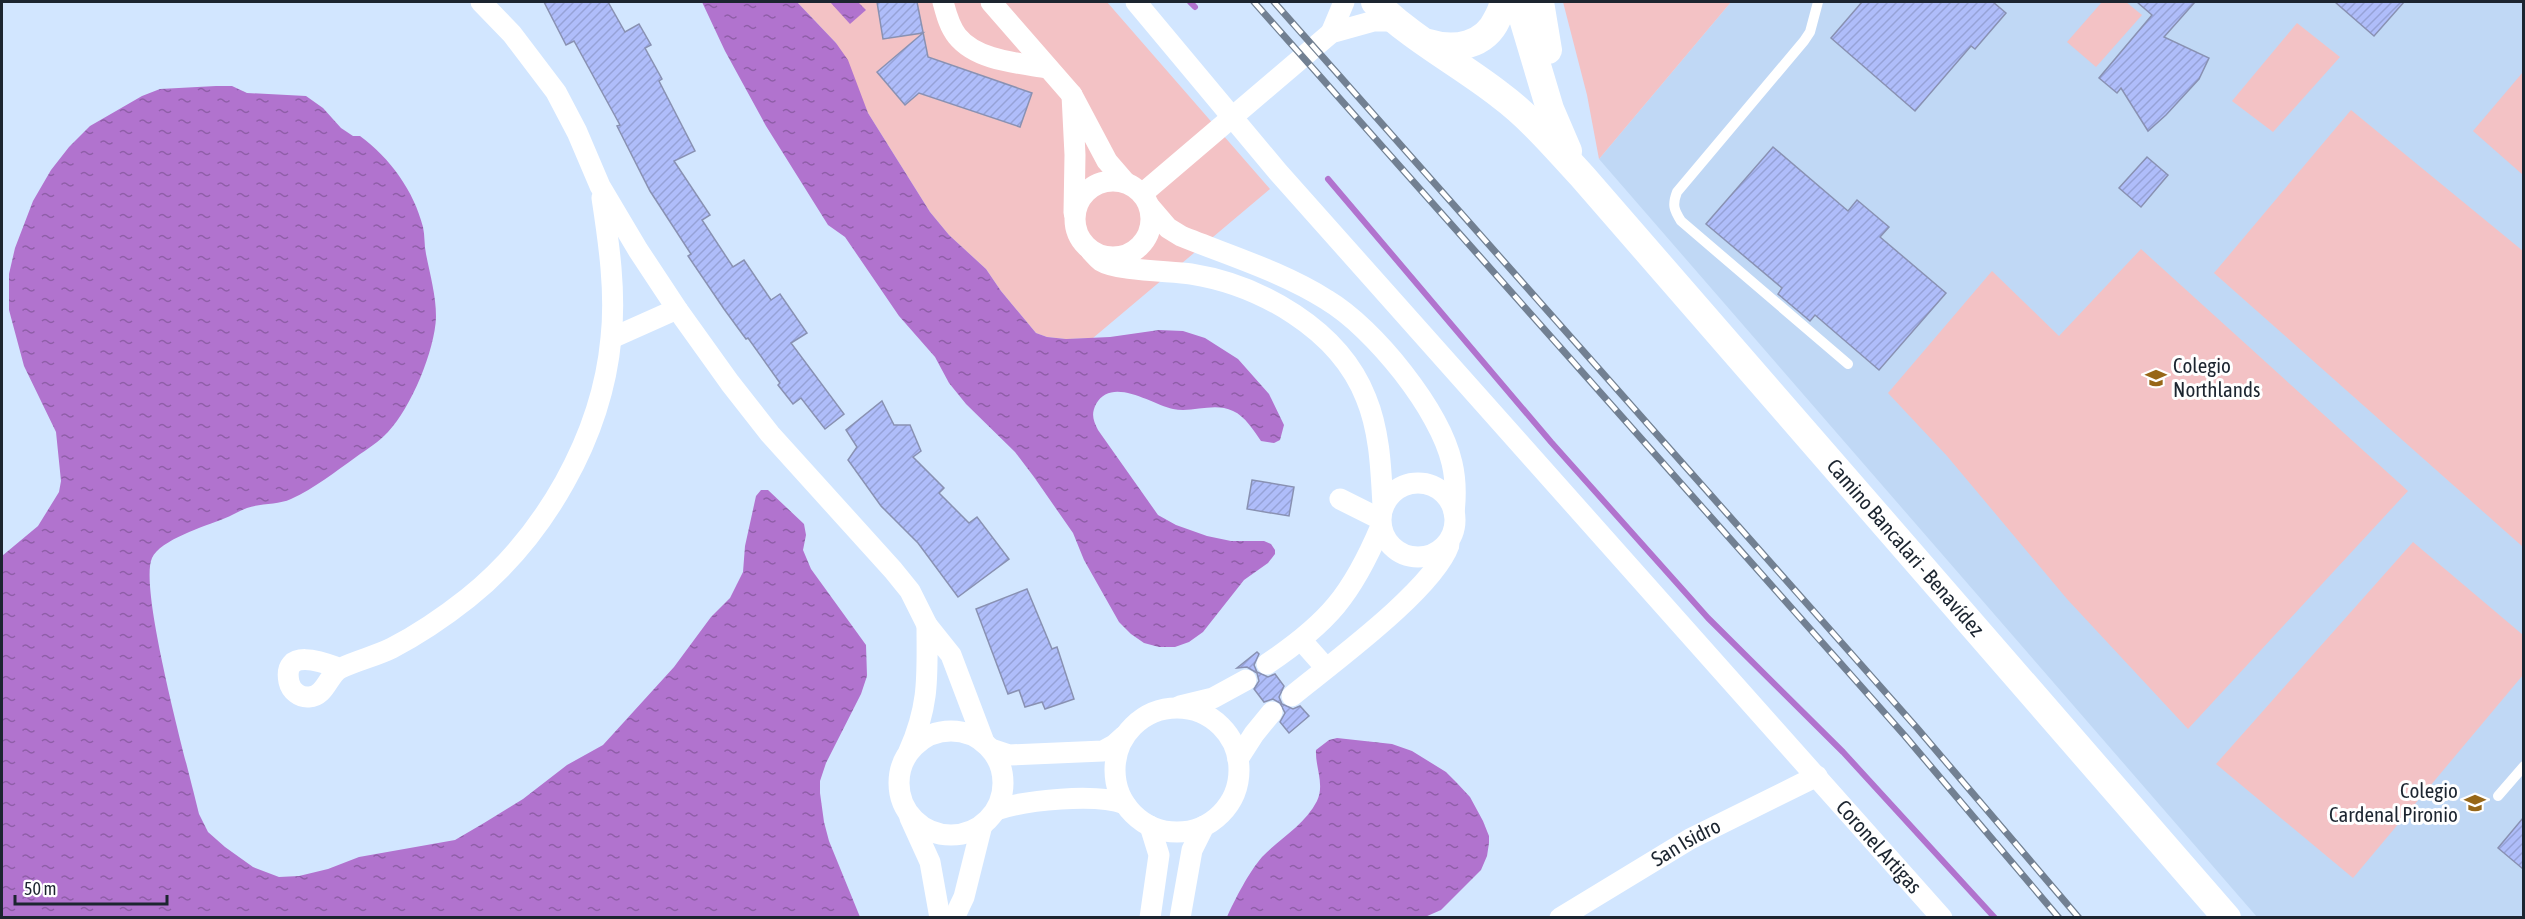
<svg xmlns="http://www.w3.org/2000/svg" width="2525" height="919" viewBox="0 0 2525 919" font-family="'Asap Condensed',sans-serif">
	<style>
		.built { fill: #c0d8f5 }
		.green { fill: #f3c2c5 }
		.water { fill: url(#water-ripples) }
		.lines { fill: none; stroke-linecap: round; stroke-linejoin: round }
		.stream { stroke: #b173ce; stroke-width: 6 }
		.building { fill: url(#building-hatch); stroke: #8991b2; stroke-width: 1.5 }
		.service { stroke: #fff; stroke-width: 10 }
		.minor { stroke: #fff; stroke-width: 21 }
		.secondary { stroke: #fff; stroke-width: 28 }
		.rail-casing { stroke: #728092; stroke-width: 7 }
		.rail { stroke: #fff; stroke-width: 4.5; stroke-dasharray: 14; stroke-linecap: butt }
		.labels { text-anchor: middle; stroke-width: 6; stroke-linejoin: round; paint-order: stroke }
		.poi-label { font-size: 21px; fill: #1c2530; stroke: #fff; text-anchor: start }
		.street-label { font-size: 21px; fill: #1c2530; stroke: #fff }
	</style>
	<defs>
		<pattern id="water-ripples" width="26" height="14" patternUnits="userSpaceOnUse" patternTransform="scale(1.5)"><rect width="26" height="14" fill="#b173ce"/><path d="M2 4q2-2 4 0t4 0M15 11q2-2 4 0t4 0" fill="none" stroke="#8f5ea8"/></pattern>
		<pattern id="building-hatch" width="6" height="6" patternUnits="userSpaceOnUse" patternTransform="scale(1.5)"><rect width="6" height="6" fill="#afbdfa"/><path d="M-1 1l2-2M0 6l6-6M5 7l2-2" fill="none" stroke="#96a2d7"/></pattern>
	</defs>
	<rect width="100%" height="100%" fill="#d2e6ff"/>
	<!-- built -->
	<polygon class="built" points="1731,2 2523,2 2523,917 2257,917 1599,159"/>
	<!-- green -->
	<g class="green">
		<polygon points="797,2 1107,2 1270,189 1093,338 1066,339 1047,337 1036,333 1001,291 986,269 949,235 930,212 868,113 836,43"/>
		<polygon points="1563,2 1731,2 1599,159 1587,95"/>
		<polygon points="2102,2 2126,2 2142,15 2096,67 2067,42"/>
		<polygon points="2297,23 2340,57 2273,132 2232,101"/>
		<polygon points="2523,72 2523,175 2473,131"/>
		<polygon points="2351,110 2523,251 2523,547 2214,273"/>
		<polygon points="2141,249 2408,491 2188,729 2067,599 1947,456 1888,393 1992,271 2059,336"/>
		<polygon points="2413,542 2523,635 2523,675 2353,878 2216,764"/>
	</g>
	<!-- water -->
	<g class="water">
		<path d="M702 2H797L836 43 848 60 868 113 930 212 949 235 986 269 1001 291 1036 333 1047 337 1066 339 1110 337 1159 330 1183 331 1205 338 1238 359 1269 394 1284 425 1280 440 1274 443 1261 441C1254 431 1245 416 1233 411 1214 402 1193 413 1173 409 1151 404 1112 376 1096 404 1091 414 1093 420 1098 430L1158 515 1176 525 1207 536 1231 541H1264L1271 544 1275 550V554L1268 563 1244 580 1203 632 1189 642 1175 647H1159L1144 643 1131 634 1119 622 1084 560 1073 533 1034 477 1015 452 966 404 949 383 935 357 899 316 845 237 828 225 766 126 725 51Z"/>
		<polygon points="830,2 858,2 866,10 850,24"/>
		<path d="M216 86H232L247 93 306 96 323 108 341 128 353 136H360C390 158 414 191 423 227 425 236 424 245 426 254 430 275 436 295 436 317 435 350 411 408 388 432 379 442 367 449 356 457 335 472 315 488 291 499 278 505 261 503 247 508 239 511 231 516 223 519 205 526 160 540 152 558 138 589 189 771 199 814L208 832 225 847 253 867 279 877 299 876 328 869 359 857 455 840 484 823 523 799 567 765 603 745 674 667 711 617 730 598 743 572 745 546 756 496 761 490H768L804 524 806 535 803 550 811 569 866 645 867 676 861 694 826 763 820 781V793L824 822 829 841 860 917H2V556L38 526 59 492 61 481 56 432 24 366 9 310V274L15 248 33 201 51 170 69 147 90 126 142 96 160 89Z"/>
		<path d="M1337 738 1392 744 1412 751 1446 772 1456 782 1470 797 1483 821 1489 836V843L1487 856 1481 870 1441 910 1425 917H1227C1235 899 1249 872 1262 857 1280 838 1305 825 1317 801 1325 784 1315 767 1316 750L1329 740Z"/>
	</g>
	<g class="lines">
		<!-- stream -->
		<g class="stream">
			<polyline points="1190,2 1195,7"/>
			<polyline points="1328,179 1551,442 1708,618 1843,752 1995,918"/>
		</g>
	</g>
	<!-- building -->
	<g class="building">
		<polygon points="544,2 608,2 625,32 639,24 651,45 645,48 662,79 659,81 695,151 674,161 710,215 702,220 733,267 744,260 771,300 780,294 807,333 791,343 844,414 825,429 801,398 793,404 778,385 780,383 748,338 746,339 724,309 688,256 691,254 650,191 617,126 620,125 574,41 566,45"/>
		<polygon points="877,2 917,2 928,57 1032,93 1020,127 919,93 905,105 877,72 923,33 883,39"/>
		<polygon points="1862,2 1993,2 2006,13 1975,49 1971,46 1915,111 1831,38"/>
		<polygon points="2137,2 2195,2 2164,37 2209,58 2199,79 2166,115 2148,131 2121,88 2117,93 2099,78 2152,15"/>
		<polygon points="2335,2 2404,2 2374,36"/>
		<polygon points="1773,147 1848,211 1857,200 1889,227 1880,237 1946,293 1879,370 1815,315 1810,321 1778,294 1782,288 1706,224"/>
		<polygon points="2147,157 2168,175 2141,207 2119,188"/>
		<polygon points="882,401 894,425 910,425 921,451 913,457 944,488 939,493 969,523 977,517 1009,559 958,597 918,543 881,506 848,460 857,447 846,430"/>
		<polygon points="1252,480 1294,487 1289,516 1247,509"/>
		<polygon points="1027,589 1052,649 1057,647 1074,699 1045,709 1042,702 1025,707 1019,690 1008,694 976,609"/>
		<polygon points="1257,652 1259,654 1254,665 1257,672 1268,677 1275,674 1284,686 1279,697 1282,704 1293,709 1300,706 1309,716 1289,733 1280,722 1285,713 1280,703 1273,699 1264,702 1254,689 1259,681 1257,673 1247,667 1237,668"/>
		<polygon points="2523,818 2523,869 2498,848"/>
	</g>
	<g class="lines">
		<!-- service -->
		<g class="service">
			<path d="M1818 2 1810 32 1804 41 1677 192C1672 205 1674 210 1681 221L1848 364"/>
			<polyline points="2498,796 2524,766"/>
		</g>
		<!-- minor -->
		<g class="minor">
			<polyline points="481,2 512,34 556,92 577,132 600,186 638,250 677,309 730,383 770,434 893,570 910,591 927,625"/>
			<path d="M943 2C946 13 949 26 957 36 977 61 1019 63 1048 68"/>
			<polyline points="991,2 1072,95"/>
			<path id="s1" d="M1136 2 1278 172 1942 918"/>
			<polyline points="1331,33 1344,2"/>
			<circle cx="1113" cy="219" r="38"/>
			<polyline points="1142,194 1331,33 1374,21 1394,21"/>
			<path d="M1150 207 1168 228 1181 236C1230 256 1283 272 1327 300 1374 328 1440 410 1452 463 1456 480 1456 496 1454 513"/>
			<polyline points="1074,213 1075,155 1072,95 1107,161 1126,183"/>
			<path d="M1091 251C1094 254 1097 258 1101 261 1117 271 1170 271 1191 274 1260 285 1339 329 1366 398 1380 432 1381 470 1383 506"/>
			<polyline points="612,338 677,309"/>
			<circle cx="1418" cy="520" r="37"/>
			<polyline points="1340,499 1380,519"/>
			<polyline points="1302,641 1326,668"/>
			<path d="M1267 664C1328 623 1352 595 1381 526"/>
			<path d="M339 668C323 662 282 647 289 682 291 691 300 698 309 697 326 696 328 674 341 668 358 660 376 656 392 648 419 634 444 617 468 598 544 537 602 437 611 338 616 292 609 244 602 198"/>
			<path d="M1292 696C1331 664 1433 590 1449 545"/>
			<polyline points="1180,706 1213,698 1246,680"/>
			<circle cx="1177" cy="770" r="62"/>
			<circle cx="951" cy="783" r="52"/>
			<polyline points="991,749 1009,755 1103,751 1114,745 1124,736"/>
			<path d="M909 751C930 704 927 674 927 625L951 655 984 742"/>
			<polyline points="1238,759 1254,734 1272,712"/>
			<path d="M996 810C1026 800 1096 793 1125 804"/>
			<polyline points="910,818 930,862 940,918"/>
			<polyline points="1150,826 1159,855 1150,918"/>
			<polyline points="954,918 964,897 982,825"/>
			<polyline points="1180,918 1192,850 1204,826"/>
			<path id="s2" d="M1560 918 1690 839 1817 776"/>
		</g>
		<!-- secondary -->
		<g class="secondary">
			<path id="s3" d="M1375 2C1412 39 1459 63 1500 95 1531 118 1556 148 1582 176L2227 918"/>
			<polyline points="1518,2 1550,109 1568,151"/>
			<polyline points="1540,2 1548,50"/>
			<path d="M1429 43C1454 51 1485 46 1497 19 1500 13 1503 8 1503 2"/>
		</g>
		<defs>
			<g id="rail">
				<polyline points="1254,2 1905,736 2059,918"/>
				<polyline points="1274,2 1917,728 2079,918"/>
			</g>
		</defs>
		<!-- rail casing -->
		<use href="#rail" class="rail-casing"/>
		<!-- rail -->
		<use href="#rail" class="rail"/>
	</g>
	<!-- icons -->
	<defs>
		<symbol id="school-bare" viewBox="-9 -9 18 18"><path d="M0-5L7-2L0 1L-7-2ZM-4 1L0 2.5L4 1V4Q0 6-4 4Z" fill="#976718" stroke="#fff" stroke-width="2.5" paint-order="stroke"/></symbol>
	</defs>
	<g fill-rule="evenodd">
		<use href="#school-bare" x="2141" y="363" width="30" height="30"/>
		<use href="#school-bare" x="2460" y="788" width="30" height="30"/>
	</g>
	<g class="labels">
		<!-- poi labels -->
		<g class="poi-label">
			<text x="2173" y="373">Colegio<tspan x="2173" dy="24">Northlands</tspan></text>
			<text x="2458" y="798" text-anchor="end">Colegio<tspan x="2458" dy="24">Cardenal Pironio</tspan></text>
		</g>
		<!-- street labels -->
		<g class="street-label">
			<text dy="7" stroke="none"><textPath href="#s3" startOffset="764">Camino Bancalari - Benavídez</textPath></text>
			<text dy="7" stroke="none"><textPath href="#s2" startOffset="147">San Isidro</textPath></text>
			<text dy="7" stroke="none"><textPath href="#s1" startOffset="1125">Coronel Artigas</textPath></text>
		</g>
	</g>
	<!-- border -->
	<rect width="2525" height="919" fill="none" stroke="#1c2530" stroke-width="6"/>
	<!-- scale -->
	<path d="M15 895v9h152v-9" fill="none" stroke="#1c2530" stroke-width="3"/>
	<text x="24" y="895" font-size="18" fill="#1c2530" stroke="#ffffff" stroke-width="4.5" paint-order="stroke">50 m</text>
</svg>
